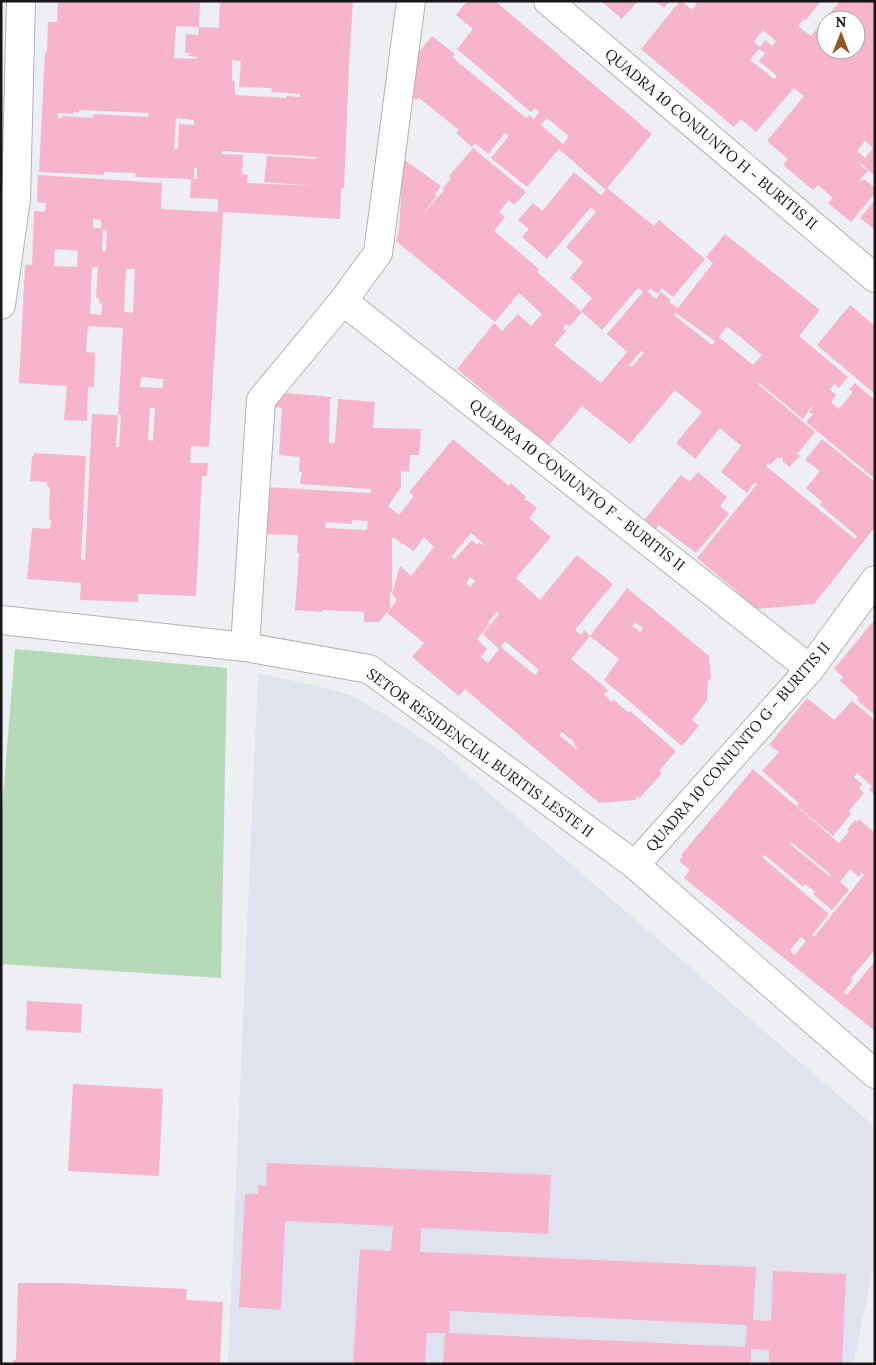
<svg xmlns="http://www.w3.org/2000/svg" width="876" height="1365" viewBox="0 0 876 1365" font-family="Lora,serif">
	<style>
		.built { fill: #e0e3ee }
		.green { fill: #b6d9b7 }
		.building { fill: #f6b4cd; fill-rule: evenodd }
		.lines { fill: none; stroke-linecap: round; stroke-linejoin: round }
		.minor-casing { stroke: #b0b1b5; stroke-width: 30 }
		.minor { stroke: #fff; stroke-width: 28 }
		.labels { text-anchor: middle; stroke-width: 4.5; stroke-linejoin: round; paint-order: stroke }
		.street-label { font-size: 15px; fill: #161618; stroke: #fff }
	</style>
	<rect width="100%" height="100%" fill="#edeff2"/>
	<!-- built -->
	<polygon class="built" points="258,673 312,685 350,695 384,714 440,751 875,1127 875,1260 853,1364 228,1364"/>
	<!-- green -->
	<polygon class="green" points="15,649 227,668 221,978 1,964 1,823"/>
	<!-- building -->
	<g class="building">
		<path d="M58 1H200L199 27 176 26 174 58 197 59V57L189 56 190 53H185L186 34 198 35 199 27 219 28 220 1H353L349 66 344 188H341L340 219 223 212 209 447 191 446 190 463H208L207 476H202L196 596 138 594V602L80 600 81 583 27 579 32 528 50 529 51 520 49 519 50 487 47 486V482L30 481 32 456H34V453L86 456 81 559 85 560 92 414 118 415 116 447H119L121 415H118L123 328 88 326 86 352 95 353 94 387H88L87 421 64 420 67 386 19 383 25 265H32L34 211 45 212 46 203 37 202 38 175 162 183 161 209 218 212V199L190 198 191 179 135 177 136 173 104 172V175L39 172 45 52 47 53 48 22H57ZM232 60 241 61 239 87 272 88 271 92 300 94V97L287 96V98L235 95V81H232ZM79 110 149 113 148 117 94 114 93 118 62 116V118H58V113L73 114V112H79ZM176 118 194 120V125L179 124 178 149H174ZM222 151 316 157V159L267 156 264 182 315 186 247 183 248 175 242 174 243 155 221 154ZM194 168H197V179H194ZM93 219 101 220V228H93ZM103 230 107 231 106 251H102ZM55 249 78 251 77 267 54 266ZM92 267H98L96 298H99V302L102 304 101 315 90 314ZM126 269H135L133 313 124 312ZM141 377 163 379V388L140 387ZM150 408H155L153 441 148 440Z"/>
		<path d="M467 1H495L652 134 607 188 654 226 659 220 705 259 673 297 662 288 658 294 650 288 648 292 656 299 661 292 671 300 669 302 678 308 713 263 706 257 725 234 820 310 799 336 848 377 839 388 834 384 830 390 836 395 831 402 839 409 853 392 849 389 855 383 875 400V479L806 422 813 414 809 412 813 407 812 406 803 419 758 382 757 383 815 432 797 454 800 456 790 467 782 461 783 459 781 457 780 459 778 457 770 465 768 463 766 466 855 539 857 536 820 505 822 502 806 488 820 471 805 460 822 439 875 482V527L814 604 744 610 734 602 740 594 697 558 757 484 755 482 747 493 721 472 741 446 720 428 695 459 676 443 702 412 675 390 630 444 582 406 549 445 457 369 494 323 502 331 518 314 531 326 542 314 519 293 495 322 396 241 399 231 403 159 441 186 435 194 437 196 425 211H426L444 190 442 189 451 179 449 177 450 175 473 148 526 192 514 205 509 200 499 212 505 217 494 231 539 269 537 272 581 311 592 298 570 278 583 262 566 247 596 212 591 207 547 259 522 237 529 229 518 220 533 203 542 211 545 208 574 172 601 195 606 190 559 149 527 187 491 158 509 136 505 133 488 154 475 143 472 147 456 133 459 130 419 98 416 100 407 93 416 82 404 70 432 36 455 54 452 57 526 118 529 115 534 119 539 112 535 108 531 112 457 49 473 29 456 15ZM547 118 569 136 563 144 541 125ZM638 288 643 292 607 334 627 352 601 383 554 345 566 331 563 328 566 324 570 326 582 312 602 330ZM676 313 715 341 712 345 674 315ZM727 326 762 355 753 365 719 337ZM641 351 644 353 632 367 629 365Z"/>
		<polygon points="601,1 638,1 622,19"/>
		<polygon points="655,1 670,1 664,8"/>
		<path d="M680 1H682L692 10 697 4 693 1H821L806 20 804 19 798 26 811 36 840 1H873L875 3V176L860 163V165L868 171 860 179 862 181 864 179 875 188V193L851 222 828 203 833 198 818 185 813 190 783 165 788 159 767 141 804 96 794 88 756 132 741 119 734 127 641 49ZM826 20H856V50H826ZM763 30 776 41 772 46 765 40 760 47 754 42ZM759 49 765 53 759 61 777 76 774 79 750 60ZM865 141 873 148 865 158 857 151Z"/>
		<polygon points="875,200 875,230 860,218"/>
		<polygon points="850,305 875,326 875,394 817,345"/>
		<path d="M274 392 332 397V399H330L329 443H335L338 399 375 402 373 428 421 429 419 455H410L409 472 401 471V487L388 506 399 515 414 496 409 492 453 439 509 486 511 483 526 497 524 500 525 501 527 500 537 508 529 518 551 537 516 578 540 600 577 555 613 584 575 630 581 635 584 630 590 636 571 659 608 690 604 695 612 702 614 700 626 711 629 712 630 711 676 751 659 771 662 773 640 798 637 796 635 800 599 803 466 690 465 689 459 696 412 657 424 643 387 613 397 600 392 594 400 566 411 576 434 547 424 537 414 551 392 537V592H390V608L384 616 379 622H364V612L323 610 322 612 295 610 299 553H297L298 535 263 534 266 487 369 493H371V489L300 484 302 472H299L300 457 279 455 282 408 272 407ZM352 520 368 521 367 530 325 528 326 522 352 524ZM471 533 485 545 484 546 479 542 477 545 472 540 455 559 451 557ZM470 577 475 581 470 587 466 583ZM497 612 499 614 483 634 499 649 488 663 481 657 487 649 477 639 490 624 488 622ZM505 641 539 670 535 675 501 647ZM562 732 575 743 574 745 577 747 576 749 559 735Z"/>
		<polygon points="698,472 727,497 720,506 729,514 696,553 659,525 652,533 641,524 681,475 689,482"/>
		<path d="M627 588 709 656 711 679 708 680 707 700 692 720 699 726 682 746 604 680 619 659 590 636ZM635 622 643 628 640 632 632 626Z"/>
		<polygon points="875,619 875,715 857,700 859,698 840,681 843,677 834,669"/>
		<polygon points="807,698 834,720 852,701 875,720 875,795 869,790 872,786 857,773 854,777 862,784 859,788 864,793 849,811 851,814 833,836 797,806 799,803 762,771 779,752 769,745"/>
		<path d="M753 769 839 843 849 831 847 830 855 820 857 822 859 819 875 833V950L851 978 853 980 844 992 847 995 875 961V1031L684 878 690 870 679 861 683 856 681 855ZM792 843 822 867 831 875 829 876 790 844ZM765 855 803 887 805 884 815 892 813 894 832 910 849 890 840 882 850 869 859 877 862 873 864 875 814 937 812 935 829 914 762 857ZM801 937 806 941 795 955 790 950Z"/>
		<polygon points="27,1001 82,1004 81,1033 26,1030"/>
		<polygon points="73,1084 163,1089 159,1176 68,1171"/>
		<path d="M267 1163 551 1175 548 1234 421 1228 420 1252 756 1267 753 1320 771 1321 773 1271 846 1274 842 1364H769V1350L751 1349V1364H443L445 1333H427L425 1364H353L360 1249 391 1251 393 1226 285 1221 281 1310 239 1307 245 1194H258V1185L266 1186ZM450 1311 747 1325 745 1347 449 1333Z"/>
		<polygon points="18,1283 63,1283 187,1289 186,1300 223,1302 220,1364 13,1364 13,1360 16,1360"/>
	</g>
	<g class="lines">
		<defs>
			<g id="minor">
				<polyline points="548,1 875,278"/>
				<polyline points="343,301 810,669"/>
				<polyline points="1,305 16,199 21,1"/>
				<polyline points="1,620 245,647 369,669 635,865 875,1074"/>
				<polyline points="245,647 261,400 343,301 378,253 411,1"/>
				<polyline points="635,865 810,669 875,580"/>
			</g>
		</defs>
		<!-- minor casing -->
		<use href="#minor" class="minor-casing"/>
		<!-- minor -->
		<use href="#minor" class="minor"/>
	</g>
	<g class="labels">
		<!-- street labels -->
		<g class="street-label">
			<text transform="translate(711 139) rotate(40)" y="5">QUADRA 10 CONJUNTO H - BURITIS II</text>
			<text transform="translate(577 485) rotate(38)" y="5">QUADRA 10 CONJUNTO F - BURITIS II</text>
			<text transform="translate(738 747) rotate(-49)" y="5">QUADRA 10 CONJUNTO G - BURITIS II</text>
			<text transform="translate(480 753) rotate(36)" y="5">SETOR RESIDENCIAL BURITIS LESTE II</text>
		</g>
	</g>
	<!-- border -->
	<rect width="876" height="1365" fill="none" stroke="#161618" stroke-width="5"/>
	<!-- north arrow -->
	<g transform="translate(841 35)"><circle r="24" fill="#ffffff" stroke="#a2a2a3"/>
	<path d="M0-4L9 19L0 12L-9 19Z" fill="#985822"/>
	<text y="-8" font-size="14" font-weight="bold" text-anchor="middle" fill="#161618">N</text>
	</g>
</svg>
